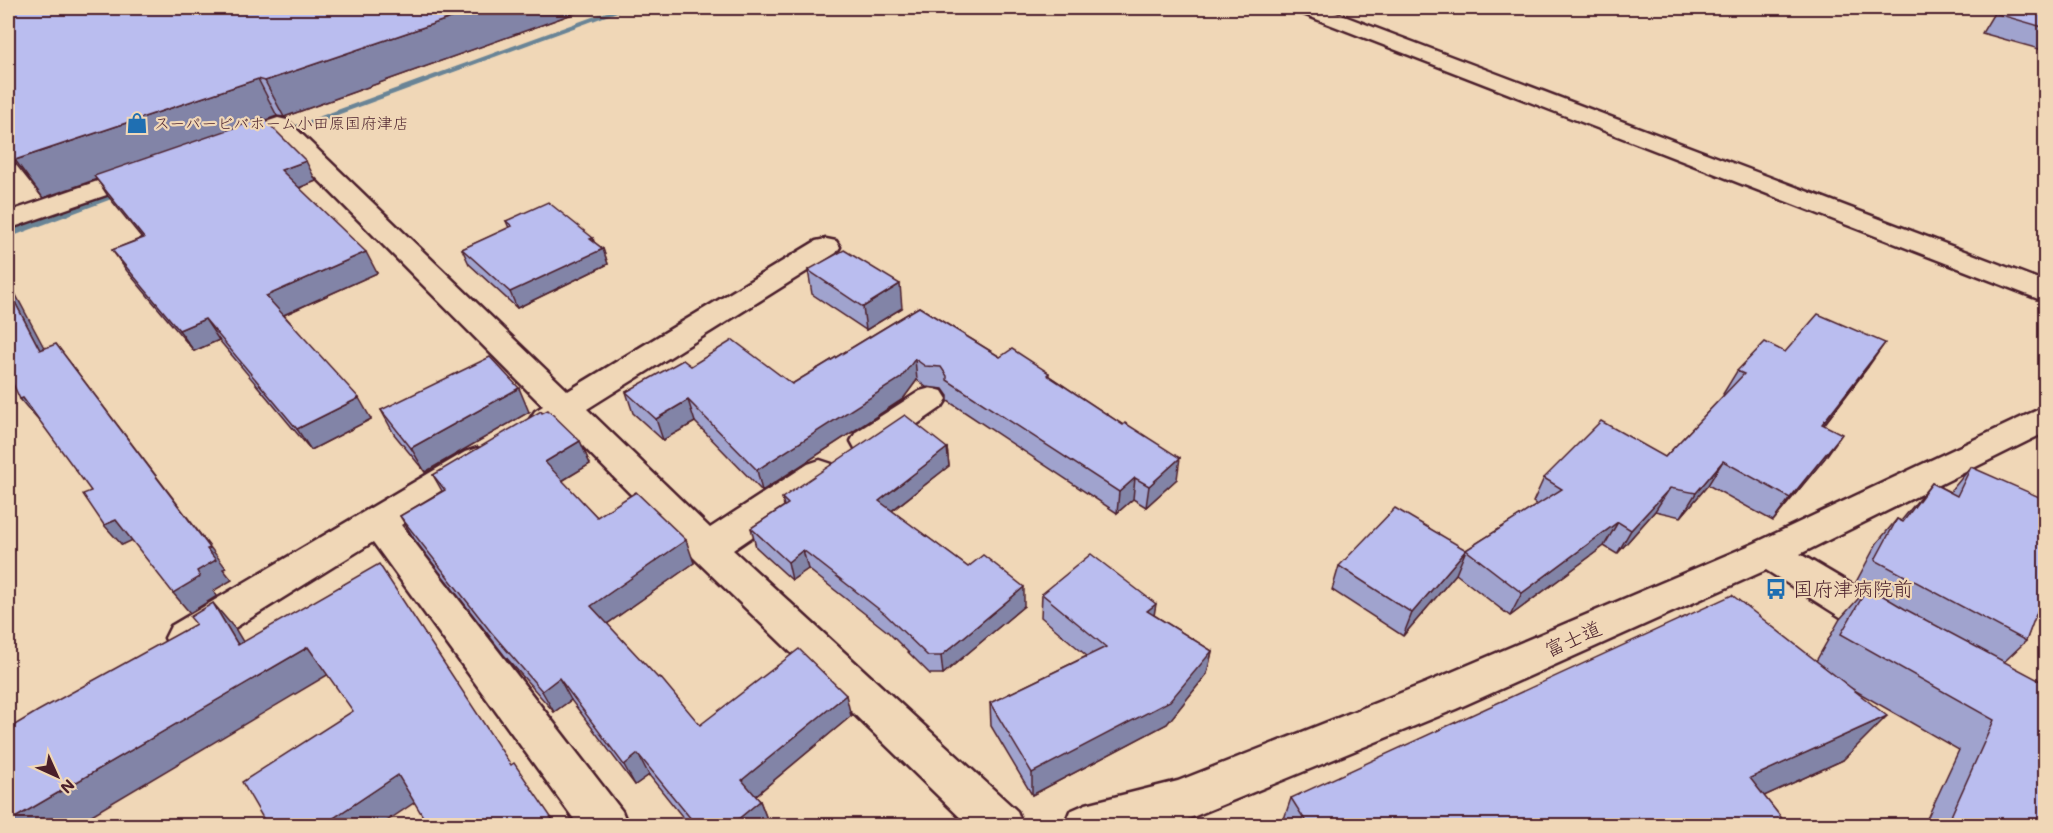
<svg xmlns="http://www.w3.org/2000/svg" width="2053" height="833" viewBox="0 0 2053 833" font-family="Mali,'Klee One',sans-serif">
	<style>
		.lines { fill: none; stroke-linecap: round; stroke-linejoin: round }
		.stream { fill: #698496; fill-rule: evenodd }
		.minor-casing { stroke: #4a1f2b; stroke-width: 5 }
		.minor { fill: #f0d7b7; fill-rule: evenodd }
		.wall { fill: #a0a3ce; stroke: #4a1f2b; stroke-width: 1.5 }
		.shaded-wall { fill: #8284a7; stroke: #4a1f2b; stroke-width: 1.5 }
		.building { fill: #babdef; stroke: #4a1f2b; stroke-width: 1.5 }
		.labels { text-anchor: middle; stroke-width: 4.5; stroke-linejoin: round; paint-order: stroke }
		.far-poi-label { font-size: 16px; fill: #4a1f2b; stroke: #f0d7b7; text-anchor: start }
		.poi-label { font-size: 20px; fill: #4a1f2b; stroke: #f0d7b7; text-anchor: start }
		.street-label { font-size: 20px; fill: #4a1f2b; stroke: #f0d7b7 }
	</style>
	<rect width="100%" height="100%" fill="#f0d7b7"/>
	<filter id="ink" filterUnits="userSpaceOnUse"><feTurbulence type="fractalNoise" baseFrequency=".0167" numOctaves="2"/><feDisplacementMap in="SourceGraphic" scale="12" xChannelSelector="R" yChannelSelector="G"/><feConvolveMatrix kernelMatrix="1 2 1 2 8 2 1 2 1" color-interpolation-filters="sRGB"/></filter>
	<g filter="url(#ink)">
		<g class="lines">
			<!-- stream -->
			<g class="stream">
				<polygon points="617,8 628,8 283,135 275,135 274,133"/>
				<polygon points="126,187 130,188 130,192 8,238 8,231"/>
			</g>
			<defs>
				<g id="minor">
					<polygon points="1294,8 1323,8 2046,282 2046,302 1298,12"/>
					<polygon points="278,118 287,120 568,391 816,241 826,239 836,241 840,247 836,253 587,409 710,528 808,464 820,460 832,464 837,473 832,482 733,550 1017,811 1023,826 969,826 694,558 562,425 547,431 535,427 530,419 535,411 543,406 274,135 230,150 221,147 217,142 221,137"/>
					<polygon points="144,165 153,167 157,173 153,179 8,229 8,212"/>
					<polygon points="931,388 942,391 947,399 942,407 880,450 868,453 856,450 851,441 856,432 920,391"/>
					<polygon points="2046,406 2046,432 1800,554 1905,616 1911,628 1905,640 1891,644 1877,640 1766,570 1456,709 1178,823 1168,826 1064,826 1070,811 1086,804 1178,781 1426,683 1755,543"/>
					<polygon points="477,448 489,452 494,461 489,470 401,525 622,811 628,826 579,826 373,542 199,650 185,655 171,650 165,638 171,626 465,452"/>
				</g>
			</defs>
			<!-- minor casing -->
			<use href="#minor" class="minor-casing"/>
			<!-- minor -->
			<use href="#minor" class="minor"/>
		</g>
		<!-- wall -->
		<g class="wall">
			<polygon points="8,8 589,8 284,117 277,116 265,120 316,181 299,188 377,273 284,315 371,419 311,450 219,340 194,351 127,271 112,250 142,238 108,196 97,179 43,198 16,164 8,169"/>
			<polygon points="2046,8 2046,51 1982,33 1994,13"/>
			<polygon points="506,221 594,242 603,249 608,264 517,308 469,264 462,249 509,228"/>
			<polygon points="808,270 902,308 866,330 812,294"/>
			<polygon points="919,307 1000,357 1049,373 1049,376 1123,425 1177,479 1146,507 1133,499 1117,513 948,401 948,396 943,389 926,387 917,380 903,399 762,491 695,422 663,440 633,413 626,392 691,366 792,384"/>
			<polygon points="1785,352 1868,367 1824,425 1825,458 1773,521 1708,485 1681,517 1655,511 1617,554 1604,546 1510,616 1456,574 1403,636 1332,590 1339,566 1466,550 1537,505 1533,502 1544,478 1665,457 1724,395 1723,394 1737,371"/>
			<polygon points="381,410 529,412 425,472 394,434"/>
			<polygon points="580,441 590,464 562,481 597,517 694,563 607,624 700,725 851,716 755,796 760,801 768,822 763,825 689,825 649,775 635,785 571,700 554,712 504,655 414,539 400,516 442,491 433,475"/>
			<polygon points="947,448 949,466 892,511 968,567 1024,606 943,674 930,674 888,632 808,569 792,580 756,547 751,528 784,506 782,498"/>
			<polygon points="1971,467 2044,591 2026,641 2004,662 2046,825 1924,825 1959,750 1849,687 1843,760 1764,796 1787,825 1282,825 1291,798 1816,661 1840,619 1866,590 1855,584 1877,543 1897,519 1901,521 1932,483 1950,492"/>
			<polygon points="1042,594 1154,615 1212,651 1207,674 1167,724 1032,795 991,726 990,703 1087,656 1041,617"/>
		</g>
		<!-- shaded-wall -->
		<g class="shaded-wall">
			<polygon points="480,8 589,8 284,117 265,81"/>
			<polygon points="258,79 277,116 43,198 15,160"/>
			<polygon points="8,152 16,164 8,169"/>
			<polygon points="306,161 316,181 291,191 281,170"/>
			<polygon points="593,238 597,252 603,249 608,264 517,308 510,292"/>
			<polygon points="366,252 377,273 279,317 266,296"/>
			<polygon points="8,281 10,284 56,370 40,350 8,289"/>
			<polygon points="900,284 902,308 866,330 863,307"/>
			<polygon points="205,319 219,340 194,351 179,330"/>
			<polygon points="1885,343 1868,367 1806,448 1822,424"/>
			<polygon points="56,344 226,568 223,569 232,580 213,591 217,596 190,613 173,593 197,571 207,549"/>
			<polygon points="915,359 917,380 903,399 762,491 757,470"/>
			<polygon points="519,388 529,412 425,472 411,448"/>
			<polygon points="23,398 41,418 37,419 20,399"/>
			<polygon points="359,398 371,419 311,450 297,429"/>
			<polygon points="688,400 695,422 663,440 656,419"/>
			<polygon points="1842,434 1825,458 1773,521 1790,498"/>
			<polygon points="580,441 590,464 555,485 545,462"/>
			<polygon points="947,448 949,466 881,519 879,501"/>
			<polygon points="1180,458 1177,479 1146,507 1149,486"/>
			<polygon points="1723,461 1708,485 1681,517 1696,493"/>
			<polygon points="1135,478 1133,499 1117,513 1119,492"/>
			<polygon points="1670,488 1655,511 1617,554 1631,530"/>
			<polygon points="116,520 133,540 122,545 104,525"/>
			<polygon points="1618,522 1604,546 1510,616 1522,593"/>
			<polygon points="686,540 694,563 601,628 591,606"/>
			<polygon points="803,550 808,569 792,580 788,562"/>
			<polygon points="1466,550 1456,574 1403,636 1412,613"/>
			<polygon points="1024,587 1024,606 943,674 941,656"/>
			<polygon points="213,603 236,630 261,672 238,645"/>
			<polygon points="1156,604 1152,627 1147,611"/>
			<polygon points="308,647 329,674 75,825 8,825 8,822"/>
			<polygon points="1212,651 1207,674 1167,724 1032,795 1032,773"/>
			<polygon points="559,678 571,700 554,712 542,691"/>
			<polygon points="846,695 851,716 749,801 742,780"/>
			<polygon points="1887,716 1843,760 1711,820 1750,778"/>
			<polygon points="638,754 649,775 635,785 624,765"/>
			<polygon points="398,775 418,800 381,825 323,825"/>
			<polygon points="760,801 768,822 763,825 731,825"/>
		</g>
		<!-- building -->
		<g class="building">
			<polygon points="8,8 480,8 265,81 258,79 15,160 8,150"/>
			<polygon points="1999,8 2046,8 2046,28 1994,13"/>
			<polygon points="263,118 306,161 281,170 366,252 266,296 359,398 297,429 205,319 179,330 112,250 144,238 94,176"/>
			<polygon points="548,202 593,238 590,239 603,249 510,292 462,249 512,226 506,221"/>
			<polygon points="844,250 900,284 863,307 808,270"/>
			<polygon points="8,289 40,350 56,344 210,548 207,549 216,560 197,571 200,577 173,593 116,520 104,525 83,494 91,491 23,398 20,399 8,373"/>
			<polygon points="919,307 1000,357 1012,349 1049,373 1047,375 1123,425 1125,423 1180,458 1149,486 1135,478 1119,492 947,380 947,376 941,367 925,366 915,359 901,378 757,470 688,400 656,419 626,392 683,360 691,366 733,340 792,384"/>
			<polygon points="1818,314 1885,343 1822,424 1842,434 1790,498 1723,461 1696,493 1670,488 1631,530 1618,522 1522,593 1466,550 1562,489 1544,478 1601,421 1665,457 1744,374 1737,371 1765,342 1785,352"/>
			<polygon points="490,357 519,388 411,448 381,410"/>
			<polygon points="548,410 580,441 545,462 597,517 636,492 686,540 591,606 658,678 660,677 700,725 799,649 846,695 742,780 760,801 731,825 696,825 638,754 624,765 559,678 542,691 491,632 400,516 445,490 433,475 541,411 542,413"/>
			<polygon points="905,415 947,448 879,501 968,567 983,555 1024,587 941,656 928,656 885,614 803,550 788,562 751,528 788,504 782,498"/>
			<polygon points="1971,467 2046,500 2046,588 2026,641 1875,560 1897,519 1903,522 1932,483 1957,496"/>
			<polygon points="1395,508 1466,550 1412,613 1339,566"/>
			<polygon points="1091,554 1156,604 1147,611 1212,651 1170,701 1032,773 990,703 1106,647 1042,594"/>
			<polygon points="379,564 511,765 514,763 555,823 552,825 428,825 398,775 323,825 267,825 242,782 353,711 308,647 8,822 8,729 38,711 196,624 190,617 213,603 238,645"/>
			<polygon points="1868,587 1905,609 2046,684 2046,825 1947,825 1994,720 1841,634"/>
			<polygon points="1732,595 1887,716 1750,778 1787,825 1308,825 1291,798"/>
		</g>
	</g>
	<!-- icons -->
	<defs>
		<symbol id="shop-bare" viewBox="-9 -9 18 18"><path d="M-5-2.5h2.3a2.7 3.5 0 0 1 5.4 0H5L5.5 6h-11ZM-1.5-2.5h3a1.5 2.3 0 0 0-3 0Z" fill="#1f6fb2" stroke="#f0d7b7" stroke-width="2.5" paint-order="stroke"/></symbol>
		<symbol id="bus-bare" viewBox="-9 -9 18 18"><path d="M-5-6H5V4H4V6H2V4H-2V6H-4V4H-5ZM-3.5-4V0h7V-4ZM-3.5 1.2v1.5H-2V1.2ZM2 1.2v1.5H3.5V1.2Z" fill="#1f6fb2" stroke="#f0d7b7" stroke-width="2.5" paint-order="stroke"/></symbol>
	</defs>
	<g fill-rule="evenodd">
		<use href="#shop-bare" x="122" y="108" width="30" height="30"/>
		<use href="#bus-bare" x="1761" y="574" width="30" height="30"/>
	</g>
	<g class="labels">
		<!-- far-poi labels -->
		<g class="far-poi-label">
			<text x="154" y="129">スーパービバホーム小田原国府津店</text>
		</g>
		<!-- poi labels -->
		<g class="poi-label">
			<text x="1793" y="596">国府津病院前</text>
		</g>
		<!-- street labels -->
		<g class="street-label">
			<text transform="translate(1573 639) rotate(-24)" y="7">富士道</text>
		</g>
	</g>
	<!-- margin -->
	<rect width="2053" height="833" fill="none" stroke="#f0d7b7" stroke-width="30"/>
	<rect x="15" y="15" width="2023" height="803" fill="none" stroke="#4a1f2b" stroke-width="2" filter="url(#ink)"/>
	<!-- north arrow -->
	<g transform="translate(57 776) rotate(135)" stroke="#f0d7b7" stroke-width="4.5" paint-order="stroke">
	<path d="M0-4.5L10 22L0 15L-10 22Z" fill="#4a1f2b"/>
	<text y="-9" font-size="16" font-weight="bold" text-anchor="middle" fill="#4a1f2b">N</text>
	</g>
</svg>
